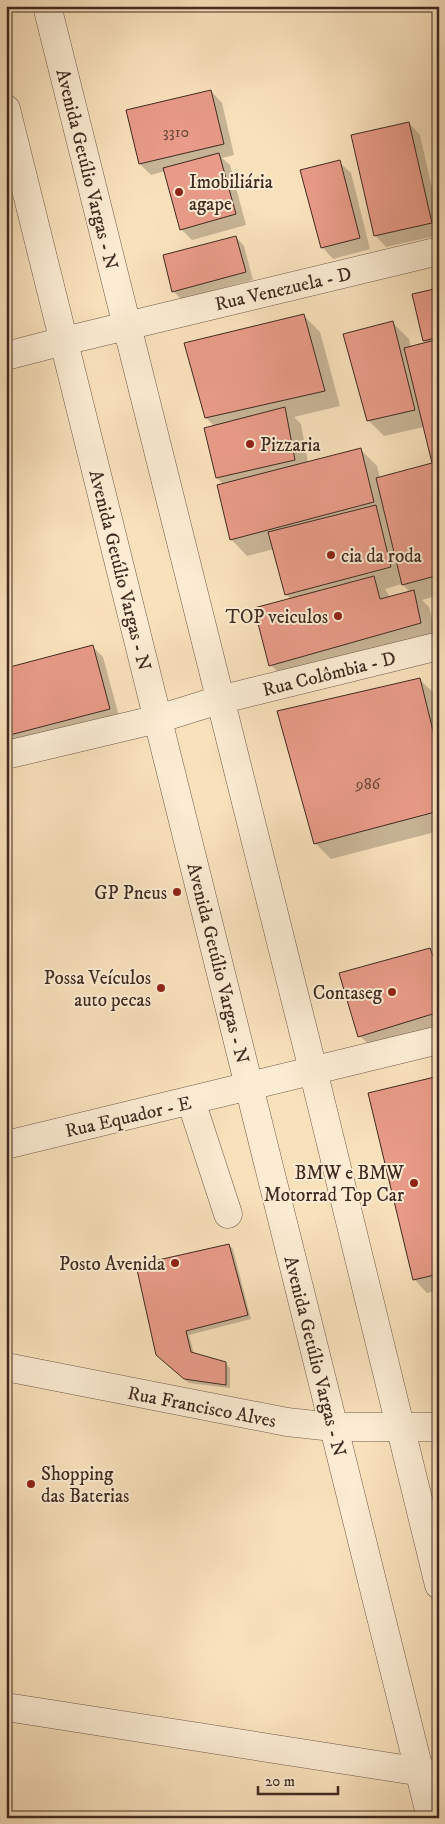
<svg xmlns="http://www.w3.org/2000/svg" width="445" height="1824" viewBox="0 0 445 1824" font-family="'IM FELL DW Pica',serif">
	<style>
		.shadow { fill: #0003; fill-rule: evenodd }
		.building { fill: #e89b88; stroke: #402a21 }
		.lines { fill: none; stroke-linecap: round; stroke-linejoin: round }
		.minor-casing { stroke: #6e5848; stroke-width: 29 }
		.minor { stroke: #fbecd3; stroke-width: 28 }
		.poi-dot { fill: #8f2418; stroke: #fbecd3; stroke-width: 2 }
		.labels { text-anchor: middle; stroke-width: 4; stroke-linejoin: round; paint-order: stroke }
		.number-label { font-size: 16px; fill: #6a463b }
		.street-label { font-size: 19px; fill: #402a21; stroke: #fbecd3 }
		.poi-label { font-size: 19px; fill: #402a21; stroke: #fbecd3; text-anchor: end }
	</style>
	<rect width="100%" height="100%" fill="#f9e1bc"/>
	<filter id="stains"><feTurbulence type="fractalNoise" baseFrequency=".004" numOctaves="4"/><feColorMatrix values="0 0 0 0 .2 0 0 0 0 .09 0 0 0 0 .02 0 0 0 .5 -.17"/></filter>
	<radialGradient id="worn" r=".72"><stop offset=".6" stop-color="#630" stop-opacity="0"/><stop offset="1" stop-color="#630" stop-opacity=".3"/></radialGradient>
	<!-- shadow -->
	<g class="shadow">
		<polygon points="211,91 222,103 234,155 222,158 230,165 246,225 192,240 181,229 165,171 151,175 140,164"/>
		<polygon points="409,123 420,135 439,219 439,235 386,247 375,235"/>
		<polygon points="339,162 351,173 370,249 333,259 322,247"/>
		<polygon points="236,237 244,246 253,280 181,299 173,291"/>
		<path d="M439 289V595L422 600 429 607 437 639 287 681 271 665 291 599 286 594 274 549 247 556 231 539 224 485 217 478 215 427 206 418 186 344 304 316 320 332 340 406 294 417 301 424 308 463 361 450 377 466 380 478 433 464 424 427 384 436 368 420 393 323 409 339 411 348 427 344 424 341ZM402 584 410 592 390 597 385 589Z"/>
		<polygon points="92,646 103,657 120,720 6,745 6,669"/>
		<polygon points="419,679 436,695 439,708 439,831 331,859 315,843"/>
		<polygon points="429,950 439,959 439,1033 376,1052 360,1036"/>
		<polygon points="439,1077 439,1290 427,1293 414,1279"/>
		<polygon points="229,1245 233,1249 251,1319 189,1335 194,1354 226,1364 230,1368 230,1388 189,1383 161,1359"/>
	</g>
	<!-- building -->
	<g class="building">
		<polygon points="211,90 224,144 139,164 126,110"/>
		<polygon points="409,122 432,223 374,236 351,135"/>
		<polygon points="219,153 236,214 180,230 163,168"/>
		<polygon points="340,160 360,238 321,248 300,170"/>
		<polygon points="236,236 246,272 172,292 163,255"/>
		<polygon points="439,288 439,337 423,341 412,294"/>
		<polygon points="304,314 325,391 205,418 184,343"/>
		<polygon points="393,321 415,410 367,421 343,334"/>
		<polygon points="439,339 439,575 402,585 376,478 432,463 404,348"/>
		<polygon points="285,407 295,460 216,478 204,428"/>
		<polygon points="361,448 374,502 230,540 217,485"/>
		<polygon points="376,505 391,567 285,595 268,532"/>
		<polygon points="374,576 380,599 414,590 421,623 269,666 254,608"/>
		<polygon points="93,645 110,709 6,736 6,668"/>
		<polygon points="420,678 439,755 439,811 314,844 277,711"/>
		<polygon points="430,948 439,972 439,1012 358,1037 339,973"/>
		<polygon points="439,1076 439,1274 413,1280 368,1093"/>
		<polygon points="229,1244 248,1315 186,1331 191,1352 226,1362 226,1385 184,1379 156,1355 136,1265"/>
	</g>
	<g class="lines">
		<defs>
			<g id="minor">
				<polyline points="47,6 313,1070 439,1585"/>
				<polyline points="6,109 431,1818"/>
				<polyline points="6,356 64,341 439,251"/>
				<polyline points="6,755 158,719 219,700 439,646"/>
				<polyline points="191,1101 228,1214"/>
				<polyline points="6,1145 439,1040"/>
				<polyline points="6,1367 287,1422 333,1427 439,1427"/>
				<polyline points="6,1707 435,1774"/>
			</g>
		</defs>
		<!-- minor casing -->
		<use href="#minor" class="minor-casing"/>
		<!-- minor -->
		<use href="#minor" class="minor"/>
	</g>
	<!-- markers -->
	<g class="poi-dot">
		<circle cx="179" cy="192" r="5"/>
		<circle cx="250" cy="444" r="5"/>
		<circle cx="331" cy="555" r="5"/>
		<circle cx="338" cy="616" r="5"/>
		<circle cx="177" cy="892" r="5"/>
		<circle cx="161" cy="988" r="5"/>
		<circle cx="392" cy="992" r="5"/>
		<circle cx="414" cy="1183" r="5"/>
		<circle cx="175" cy="1263" r="5"/>
		<circle cx="31" cy="1484" r="5"/>
	</g>
	<g class="labels">
		<!-- number labels -->
		<g class="number-label">
			<text x="176" y="137">3310</text>
			<text x="368" y="789">986</text>
		</g>
		<!-- street labels -->
		<g class="street-label">
			<text transform="translate(88 169) rotate(76)" y="7">Avenida Getúlio Vargas - N</text>
			<text transform="translate(283 288) rotate(-13)" y="7">Rua Venezuela - D</text>
			<text transform="translate(121 570) rotate(76)" y="7">Avenida Getúlio Vargas - N</text>
			<text transform="translate(329 673) rotate(-14)" y="7">Rua Colômbia - D</text>
			<text transform="translate(219 963) rotate(76)" y="7">Avenida Getúlio Vargas - N</text>
			<text transform="translate(128 1116) rotate(-13)" y="7">Rua Equador - E</text>
			<text transform="translate(316 1356) rotate(76)" y="7">Avenida Getúlio Vargas - N</text>
			<text transform="translate(202 1406) rotate(11)" y="7">Rua Francisco Alves</text>
		</g>
		<!-- poi labels -->
		<g class="poi-label">
			<text x="189" y="188" text-anchor="start">Imobiliária<tspan x="189" dy="22">agape</tspan></text>
			<text x="260" y="451" text-anchor="start">Pizzaria</text>
			<text x="341" y="562" text-anchor="start">cia da roda</text>
			<text x="328" y="623">TOP veiculos</text>
			<text x="167" y="899">GP Pneus</text>
			<text x="151" y="984">Possa Veículos<tspan x="151" dy="22">auto pecas</tspan></text>
			<text x="382" y="999">Contaseg</text>
			<text x="404" y="1179">BMW e BMW<tspan x="404" dy="22">Motorrad Top Car</tspan></text>
			<text x="165" y="1270">Posto Avenida</text>
			<text x="41" y="1480" text-anchor="start">Shopping<tspan x="41" dy="22">das Baterias</tspan></text>
		</g>
	</g>
	<!-- margin -->
	<rect width="445" height="1824" fill="none" stroke="#f9e1bc" stroke-width="25"/>
	<rect x="8" y="8" width="430" height="1809" fill="none" stroke="#402a21" stroke-width="2.5"/>
	<rect x="12" y="12" width="420" height="1799" fill="none" stroke="#402a21"/>
	<!-- scale -->
	<path d="M258 1786v8h80v-8" fill="none" stroke="#402a21" stroke-width="2.5"/>
	<text x="265" y="1786" font-size="15" fill="#402a21" stroke="#fbecd3" stroke-width="4" paint-order="stroke">20 m</text>
	<rect width="100%" height="100%" filter="url(#stains)"/>
	<rect width="100%" height="100%" fill="url(#worn)"/>
</svg>
